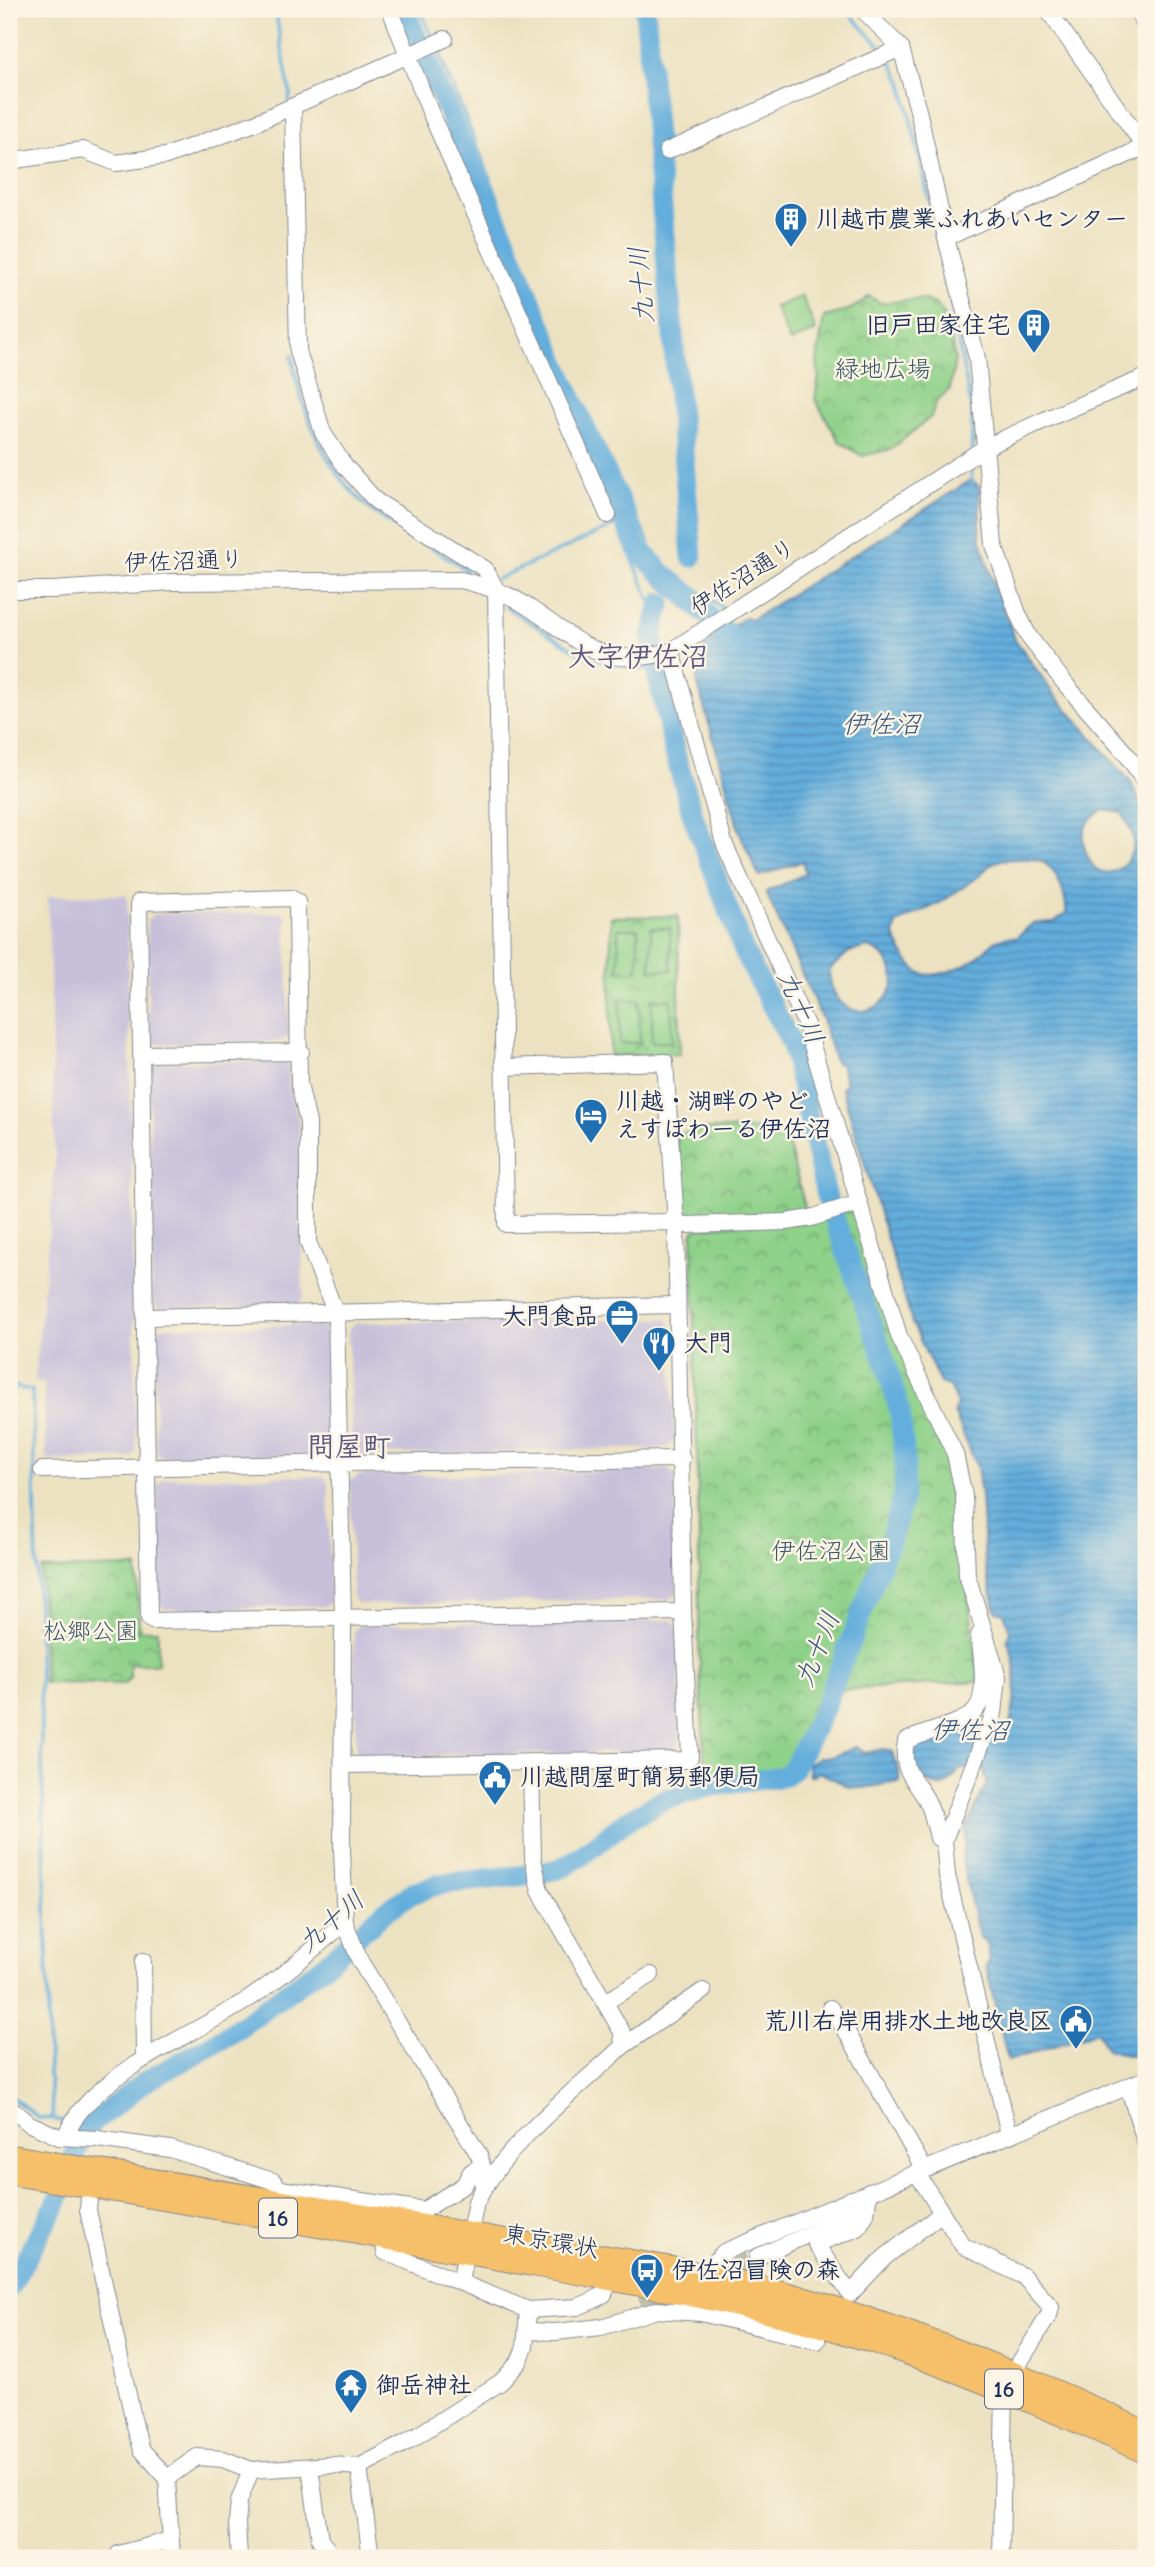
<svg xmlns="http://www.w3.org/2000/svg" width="1155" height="2567" viewBox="0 0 1155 2567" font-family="'Comic Neue','Klee One',sans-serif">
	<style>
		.industrial { fill: #c6c0da }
		.park { fill: url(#park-crowns); stroke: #548074; stroke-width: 2 }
		.pitch { fill: #8ed189; stroke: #548074; stroke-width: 2 }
		.water { fill: url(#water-rules); stroke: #406e9d; stroke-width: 2; fill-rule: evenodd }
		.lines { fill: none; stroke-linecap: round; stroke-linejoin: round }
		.stream { stroke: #64aedc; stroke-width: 3.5 }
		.river { stroke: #64aedc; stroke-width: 21 }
		.minor-tunnel { stroke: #c2bead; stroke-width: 16; stroke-dasharray: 16 8; stroke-linecap: butt }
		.minor-casing { stroke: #848890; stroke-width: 18 }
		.highway-casing { stroke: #848890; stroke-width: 25 }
		.minor { stroke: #fff; stroke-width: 16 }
		.highway { stroke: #f6c06b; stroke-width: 23 }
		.labels { text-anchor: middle; stroke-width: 5; stroke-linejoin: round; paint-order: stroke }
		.shield { fill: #fcf5e5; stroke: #5e6a86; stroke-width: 2 }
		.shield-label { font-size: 23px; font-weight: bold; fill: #1b2f5e }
		.poi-label { font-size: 24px; font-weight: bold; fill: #1b2f5e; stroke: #fcf5e5; text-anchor: start }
		.park-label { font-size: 24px; fill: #385869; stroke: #fcf5e5 }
		.street-label { font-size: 24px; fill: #1b2f5e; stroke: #fcf5e5 }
		.water-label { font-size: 26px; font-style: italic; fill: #315584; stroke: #fcf5e5 }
		.quarter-label { font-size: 28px; font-weight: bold; fill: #5b5983; stroke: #fcf5e5 }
	</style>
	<defs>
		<pattern id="park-crowns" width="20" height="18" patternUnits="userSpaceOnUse" patternTransform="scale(1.75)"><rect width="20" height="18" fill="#8ed189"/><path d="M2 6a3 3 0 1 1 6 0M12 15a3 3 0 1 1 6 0" fill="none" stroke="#73aa73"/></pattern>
		<pattern id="water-rules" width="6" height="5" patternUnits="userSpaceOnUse" patternTransform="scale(1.75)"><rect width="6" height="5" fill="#64aedc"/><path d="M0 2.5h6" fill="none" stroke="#528eb6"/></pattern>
	</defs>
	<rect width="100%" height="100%" fill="#fcf5e5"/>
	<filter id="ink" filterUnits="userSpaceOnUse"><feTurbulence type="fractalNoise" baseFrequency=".0143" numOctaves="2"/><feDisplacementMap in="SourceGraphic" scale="14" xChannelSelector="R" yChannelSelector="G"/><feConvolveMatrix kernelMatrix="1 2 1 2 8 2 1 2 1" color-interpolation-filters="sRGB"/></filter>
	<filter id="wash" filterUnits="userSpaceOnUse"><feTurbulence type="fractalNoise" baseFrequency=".00686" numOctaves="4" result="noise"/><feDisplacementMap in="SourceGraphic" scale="28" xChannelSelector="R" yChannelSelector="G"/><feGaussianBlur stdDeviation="1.57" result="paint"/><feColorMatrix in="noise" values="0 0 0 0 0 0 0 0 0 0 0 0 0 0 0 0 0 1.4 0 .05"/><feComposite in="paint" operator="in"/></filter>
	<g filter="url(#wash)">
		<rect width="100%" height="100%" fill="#ece2c1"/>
		<!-- industrial -->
		<g class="industrial">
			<polygon points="127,895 136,1452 130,1458 50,1460 46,1456 44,1382 35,1381 55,1164 48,896"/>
			<polygon points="282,913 286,917 289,1035 282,1041 156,1044 149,1037 147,921 154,914"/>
			<polygon points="284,1061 289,1067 289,1088 299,1123 303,1297 297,1305 160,1308 152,1300 149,1069 155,1062"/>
			<polygon points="666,1319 671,1324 674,1442 667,1448 356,1455 352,1450 348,1330 355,1323"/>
			<polygon points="320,1325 326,1331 328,1449 322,1455 161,1457 156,1451 154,1333 161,1327"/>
			<polygon points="668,1469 675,1475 677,1593 670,1599 359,1604 353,1598 350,1482 358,1475 502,1475"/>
			<polygon points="323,1476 328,1483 331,1601 324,1606 165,1609 159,1602 157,1485 164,1478"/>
			<polygon points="671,1620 678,1627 680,1743 673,1751 362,1756 356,1749 354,1631 360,1625"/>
		</g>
		<!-- park -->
		<g class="park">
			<path d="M869 296 880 303 922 299 935 304 943 313 950 333 955 360 950 389 936 402 931 417 891 449 862 456 839 441 815 399 819 376 817 361 824 317C842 313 856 309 869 296Z"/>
			<polygon points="678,916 680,1054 610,1056 611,917"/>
			<polygon points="708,1129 774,1129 787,1139 807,1215 686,1219 678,1211 676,1135"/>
			<path d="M855 1211 953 1468 979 1681 828 1691C813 1720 801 1762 769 1776L705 1775 699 1647V1541L692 1234 695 1229Z"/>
			<polygon points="137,1567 139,1630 158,1630 158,1664 130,1664 130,1678 124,1684 44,1683 41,1569"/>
		</g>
		<!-- pitch -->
		<g class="pitch">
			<polygon points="802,296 816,331 790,342 775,307"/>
			<polygon points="651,928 670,928 671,970 651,970"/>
			<polygon points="618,929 638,929 638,971 619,971"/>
			<polygon points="671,999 672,1042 652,1042 652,1000"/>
			<polygon points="620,1000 639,1000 640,1043 620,1043"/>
		</g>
		<!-- water -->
		<g class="water">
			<path d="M971 480 979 486 980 537 993 582 1015 639 1053 693 1130 781 1146 816V2056H1129L1107 2049 1097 2032 1008 2061 986 1966 990 1960 987 1942 979 1937 962 1861 967 1826 987 1783 984 1769H960C943 1791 944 1788 918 1779L909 1752 913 1744 958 1728 970 1742 1007 1735C1016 1703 1021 1671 1007 1639L1010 1631 1004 1613 996 1611 985 1565 981 1495 977 1467 954 1412 957 1404 949 1386 940 1383 912 1323 842 1088 846 1083 841 1065 835 1062 822 1019 766 892 805 874 803 861 759 876 740 834 697 681C698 639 714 639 746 617L751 620ZM1103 810 1122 813C1126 821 1132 829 1133 838 1136 855 1120 878 1100 871 1093 869 1090 861 1087 855 1078 834 1085 821 1103 810ZM1004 859C1015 860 1027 857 1038 860 1056 865 1067 896 1066 913L1054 922 1033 923 1016 938C998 934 990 945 979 956 973 962 963 966 955 969 917 985 910 967 894 936L897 923 940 903 978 877 992 863ZM868 947C879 950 886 957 891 968 900 984 885 1006 868 1010 843 1016 827 990 830 969L849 952Z"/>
			<polygon points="856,1747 865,1753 883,1749 892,1751 895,1764 898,1764 900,1782 862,1788 850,1787 819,1772 814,1776 809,1776 808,1764 819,1757 832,1757"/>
		</g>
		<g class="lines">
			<!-- stream -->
			<g class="stream">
				<polyline points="275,9 290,93 289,103"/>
				<polyline points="420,9 433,39"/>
				<polyline points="845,9 885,51"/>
				<polyline points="437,49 577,390 651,548 670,569 725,610"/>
				<polyline points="417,56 493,236"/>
				<polyline points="889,58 902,82 907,103 940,247 972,412 972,449"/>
				<path d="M292 356C302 416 329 481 381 517 408 535 437 550 464 568L469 576"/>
				<polyline points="971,484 972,464"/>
				<polyline points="614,516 652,604 652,635"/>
				<polyline points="497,579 624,521"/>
				<polyline points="506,607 589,659 657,672"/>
				<polyline points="9,1386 32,1390 47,1944 49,2075 53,2119 67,2122"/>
				<polyline points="9,2095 39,2118 53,2119"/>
			</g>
			<!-- river -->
			<g class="river">
				<path d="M404 9 637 549C669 586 710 612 742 650"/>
				<polyline points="645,9 692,557"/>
				<polyline points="9,2288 57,2203 84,2130 143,2083 227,2036 322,1967 388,1909 413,1893 440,1884 527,1875 559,1869 580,1857 625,1822 663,1800 712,1786 785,1776 793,1769 825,1706 891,1538 903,1498 905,1461 900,1412 887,1367 826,1195 792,1044 745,954 693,816 674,750 657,672 652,635 661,603"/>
			</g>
		</g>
	</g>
	<g filter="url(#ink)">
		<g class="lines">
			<!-- minor-tunnel -->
			<g class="minor-tunnel">
				<polyline points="711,2276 757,2257"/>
				<polyline points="641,2305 674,2291"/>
			</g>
			<defs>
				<g id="minor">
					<polyline points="390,9 431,114 608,515"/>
					<polyline points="862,9 901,48 919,114 946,238 977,358 994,545 1018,614 1029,637 1067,686 1127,755 1146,783"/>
					<polyline points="1047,9 1145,147"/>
					<polyline points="1136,9 1146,25"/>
					<polyline points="293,107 298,351 323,433 344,465 376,501 485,569 496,589 506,1224 676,1222 685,1225 786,1222 811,1218 859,1203"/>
					<polyline points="667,151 901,48"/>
					<polyline points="9,161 83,150 116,163 166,156 255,123 445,39"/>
					<polyline points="946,238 1146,146"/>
					<path d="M9 590H53L172 582 461 580C483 586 503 591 522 603 578 638 598 672 671 651L986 447 1051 417 1146 377"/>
					<polyline points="671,651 724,843 806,1025 899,1336 955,1454 964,1496 967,1575 998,1677 994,1713 944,1840 947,1875 1009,2134"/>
					<polyline points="143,1054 301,1052"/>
					<polyline points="145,1317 677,1305"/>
					<polyline points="42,1470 340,1463 682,1459"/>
					<polyline points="344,1765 686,1760 690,1757 683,1612 676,1222 665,1062 504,1067"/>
					<path d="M944 1840 938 1838C935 1825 933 1813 927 1801 915 1778 900 1772 906 1741 924 1732 958 1725 972 1714 989 1701 982 1655 979 1635"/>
					<polyline points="143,1961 144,2057"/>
					<polyline points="605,2002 651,1975"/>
					<polyline points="830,2008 848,2034 924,2169"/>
					<polyline points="623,2046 703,1991"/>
					<polyline points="1128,2086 1146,2145"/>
					<polyline points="9,2107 30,2124 59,2137 97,2139 170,2149 273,2181 280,2189 424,2210 464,2185 471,2172 482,2166"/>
					<path d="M64 2137C70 2128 74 2118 81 2110 123 2061 193 2035 247 2000 281 1979 313 1948 345 1923"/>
					<polyline points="916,2172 963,2246 1023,2276 1051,2307 1049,2315 1013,2373"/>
					<polyline points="90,2186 88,2210 135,2427 142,2450 167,2478 172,2558"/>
					<polyline points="483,2190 482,2166 479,2155 360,1961 345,1923 342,1850 343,1618 336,1314 308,1242 308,1123 299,1084 297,902 291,898 139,902 149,1618 152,1621 683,1612"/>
					<polyline points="869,2192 866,2214 858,2228 816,2244 850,2294 885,2257 942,2213"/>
					<polyline points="384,2237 385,2252 528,2310 577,2307 592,2301 604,2294 610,2279"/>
					<polyline points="757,2257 851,2216 851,2199"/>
					<path d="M460 2282 476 2202C509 2140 573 2093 623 2046L622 2032 540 1891 533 1859 531 1762"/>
					<polyline points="701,2283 703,2275 724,2252 1146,2079"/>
					<polyline points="527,2331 556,2332 601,2327 657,2310 701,2313 817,2341 817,2325"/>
					<polyline points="310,2467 320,2540 327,2549 327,2558"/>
					<polyline points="359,2467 371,2558"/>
					<polyline points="167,2478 197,2457 223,2459 251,2470 332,2465 359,2467 407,2442 501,2382 519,2362 525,2347 528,2310"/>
					<polyline points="119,2558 119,2554 170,2540"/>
					<polyline points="239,2558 237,2523 239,2501 251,2470"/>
					<polyline points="1001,2558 1004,2389"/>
				</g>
				<g id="highway">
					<path d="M9 2156C170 2183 331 2210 492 2238 593 2256 696 2269 794 2296 915 2331 1033 2379 1146 2433"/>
					<path d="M9 2173C170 2199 331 2227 492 2257 601 2277 709 2295 816 2324 930 2356 1039 2403 1146 2452"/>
				</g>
			</defs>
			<!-- minor casing -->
			<use href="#minor" class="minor-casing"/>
			<!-- highway casing -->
			<use href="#highway" class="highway-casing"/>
			<!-- minor -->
			<use href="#minor" class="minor"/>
			<!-- highway -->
			<use href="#highway" class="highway"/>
		</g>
	</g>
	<!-- icons -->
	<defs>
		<symbol id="building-pin" viewBox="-11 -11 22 30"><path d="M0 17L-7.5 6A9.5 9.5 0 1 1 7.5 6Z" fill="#1f6fb2" stroke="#fcf5e5"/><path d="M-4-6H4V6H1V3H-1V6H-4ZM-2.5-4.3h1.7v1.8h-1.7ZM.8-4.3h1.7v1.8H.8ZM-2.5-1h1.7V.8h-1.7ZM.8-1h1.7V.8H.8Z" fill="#fff"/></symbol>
		<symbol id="hotel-pin" viewBox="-11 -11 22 30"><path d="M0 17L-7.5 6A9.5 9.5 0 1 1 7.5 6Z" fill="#1f6fb2" stroke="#fcf5e5"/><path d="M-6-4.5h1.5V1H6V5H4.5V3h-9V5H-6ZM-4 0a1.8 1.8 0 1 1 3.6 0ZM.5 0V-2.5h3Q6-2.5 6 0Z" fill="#fff"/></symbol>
		<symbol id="office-pin" viewBox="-11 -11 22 30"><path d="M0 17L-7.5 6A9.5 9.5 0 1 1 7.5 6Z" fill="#1f6fb2" stroke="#fcf5e5"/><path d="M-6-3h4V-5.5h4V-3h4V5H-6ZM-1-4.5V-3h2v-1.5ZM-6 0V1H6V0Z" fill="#fff"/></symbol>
		<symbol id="restaurant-pin" viewBox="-11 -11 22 30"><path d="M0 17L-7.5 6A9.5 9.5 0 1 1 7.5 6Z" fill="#1f6fb2" stroke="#fcf5e5"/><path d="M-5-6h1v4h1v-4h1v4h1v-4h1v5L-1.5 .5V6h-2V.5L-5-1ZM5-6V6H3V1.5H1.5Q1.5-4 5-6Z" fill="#fff"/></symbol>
		<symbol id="civic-pin" viewBox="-11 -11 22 30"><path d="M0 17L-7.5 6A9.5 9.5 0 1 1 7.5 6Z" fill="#1f6fb2" stroke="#fcf5e5"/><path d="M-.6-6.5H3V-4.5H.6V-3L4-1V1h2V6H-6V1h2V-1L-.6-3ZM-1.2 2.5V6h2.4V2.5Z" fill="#fff"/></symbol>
		<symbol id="bus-pin" viewBox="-11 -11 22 30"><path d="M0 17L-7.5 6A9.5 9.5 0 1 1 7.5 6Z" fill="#1f6fb2" stroke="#fcf5e5"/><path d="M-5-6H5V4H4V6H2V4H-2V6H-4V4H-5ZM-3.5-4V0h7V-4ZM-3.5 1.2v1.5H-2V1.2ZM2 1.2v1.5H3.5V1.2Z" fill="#fff"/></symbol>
		<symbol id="temple-pin" viewBox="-11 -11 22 30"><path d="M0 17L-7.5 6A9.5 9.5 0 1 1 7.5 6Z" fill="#1f6fb2" stroke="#fcf5e5"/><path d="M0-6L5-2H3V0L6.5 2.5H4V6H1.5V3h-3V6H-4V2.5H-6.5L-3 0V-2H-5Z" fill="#fff"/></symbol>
	</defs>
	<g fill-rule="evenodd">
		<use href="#building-pin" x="772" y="200" width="38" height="52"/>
		<use href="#building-pin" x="1015" y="306" width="38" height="52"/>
		<use href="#hotel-pin" x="572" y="1096" width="38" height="52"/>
		<use href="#office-pin" x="603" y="1297" width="38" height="52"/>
		<use href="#restaurant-pin" x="640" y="1324" width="38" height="52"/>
		<use href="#civic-pin" x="476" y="1758" width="38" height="52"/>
		<use href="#civic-pin" x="1057" y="2002" width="38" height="52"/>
		<use href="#bus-pin" x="628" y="2251" width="38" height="52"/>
		<use href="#temple-pin" x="332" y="2366" width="38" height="52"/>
	</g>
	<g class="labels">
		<!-- shield labels -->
		<g class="shield">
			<rect x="259" y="2198.5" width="38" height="39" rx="5"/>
			<rect x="985" y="2369.5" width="38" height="39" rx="5"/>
		</g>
		<g class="shield-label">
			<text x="278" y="2226">16</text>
			<text x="1004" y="2397">16</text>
		</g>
		<!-- poi labels -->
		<g class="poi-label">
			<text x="816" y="227">川越市農業ふれあいセンター</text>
			<text x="1010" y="333" text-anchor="end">旧戸田家住宅</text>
			<text x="616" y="1109">川越・湖畔のやど<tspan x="616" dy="28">えすぽわーる伊佐沼</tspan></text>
			<text x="598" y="1324" text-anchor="end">大門食品</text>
			<text x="684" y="1351">大門</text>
			<text x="520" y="1785">川越問屋町簡易郵便局</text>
			<text x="1052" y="2029" text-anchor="end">荒川右岸用排水土地改良区</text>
			<text x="672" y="2278">伊佐沼冒険の森</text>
			<text x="376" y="2393">御岳神社</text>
		</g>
		<!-- park labels -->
		<g class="park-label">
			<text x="883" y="377">緑地広場</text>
			<text x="831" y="1559">伊佐沼公園</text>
			<text x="91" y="1639">松郷公園</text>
		</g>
		<!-- street labels -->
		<g class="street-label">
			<text transform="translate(184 561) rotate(-2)" y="8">伊佐沼通り</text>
			<text transform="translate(743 577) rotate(-33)" y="8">伊佐沼通り</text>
			<text transform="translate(551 2241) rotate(10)" y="8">東京環状</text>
		</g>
		<!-- water labels -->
		<g class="water-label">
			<text transform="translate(641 285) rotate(-95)" y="9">九十川</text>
			<text x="881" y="733">伊佐沼</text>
			<text transform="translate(801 1007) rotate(66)" y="9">九十川</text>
			<text transform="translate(817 1649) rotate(-68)" y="9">九十川</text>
			<text transform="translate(970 1730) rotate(1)" y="9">伊佐沼</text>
			<text transform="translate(331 1921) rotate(-41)" y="9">九十川</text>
		</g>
		<!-- quarter labels -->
		<g class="quarter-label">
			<text x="638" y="666">大字伊佐沼</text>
			<text x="349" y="1456">問屋町</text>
		</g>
	</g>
	<!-- margin -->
	<rect width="1155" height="2567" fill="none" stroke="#fcf5e5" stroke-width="35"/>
</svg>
